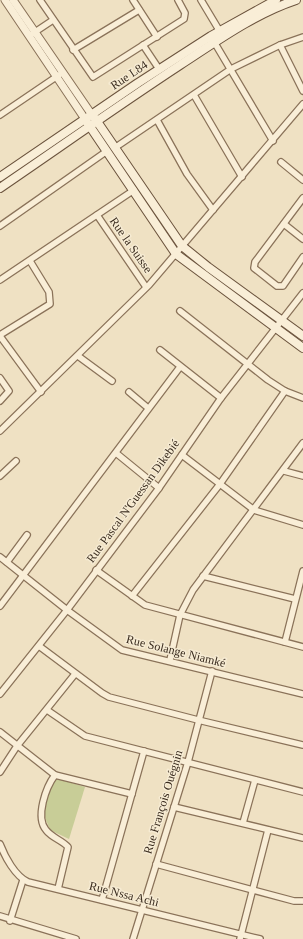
<svg xmlns="http://www.w3.org/2000/svg" width="303" height="939" viewBox="0 0 303 939" font-family="'Times New Roman',serif">
	<style>
		.green { fill: #c8cd97 }
		.lines { fill: none; stroke-linecap: round; stroke-linejoin: round }
		.minor-casing { stroke: #8a7259; stroke-width: 8 }
		.tertiary-casing { stroke: #8a7259; stroke-width: 9 }
		.secondary-casing { stroke: #6b533d; stroke-width: 10 }
		.minor { stroke: #f9eed7; stroke-width: 5.5 }
		.tertiary { stroke: #f9eed7; stroke-width: 7 }
		.secondary { stroke: #f9eed7; stroke-width: 8 }
		.labels { text-anchor: middle; stroke-width: 3; stroke-linejoin: round; paint-order: stroke }
		.street-label { font-size: 12px; fill: #392b1e; stroke: #f6ebd3 }
	</style>
	<rect width="100%" height="100%" fill="#efe1c3"/>
	<!-- green -->
	<polygon class="green" points="55,778 85,787 69,839 50,830 42,810"/>
	<g class="lines">
		<defs>
			<g id="minor">
				<polyline points="40,0 93,77 184,19 185,13 178,0"/>
				<polyline points="133,0 157,37"/>
				<polyline points="201,0 219,30"/>
				<polyline points="32,34 53,20"/>
				<polyline points="213,40 273,141"/>
				<polyline points="143,45 159,69"/>
				<polyline points="280,45 303,91"/>
				<polyline points="73,50 139,10"/>
				<polyline points="194,95 242,177"/>
				<polyline points="0,115 59,75"/>
				<polyline points="157,120 187,174 213,210"/>
				<polyline points="116,147 231,69 280,45 303,37"/>
				<polyline points="281,162 303,180"/>
				<polyline points="303,198 255,262 254,268 277,286 283,286 303,257"/>
				<polyline points="97,215 146,287"/>
				<polyline points="284,224 303,239"/>
				<polyline points="0,226 107,151"/>
				<polyline points="0,280 134,190"/>
				<polyline points="180,311 268,380 285,391 303,398"/>
				<polyline points="0,335 50,304 49,292 30,261"/>
				<polyline points="0,336 41,392"/>
				<polyline points="160,350 221,398"/>
				<polyline points="78,356 112,381"/>
				<polyline points="0,378 9,391 0,401"/>
				<polyline points="129,392 148,408"/>
				<polyline points="0,431 149,285 303,104"/>
				<polyline points="116,453 159,488"/>
				<polyline points="182,455 254,510 303,525"/>
				<polyline points="284,471 303,476"/>
				<polyline points="0,476 16,461"/>
				<polyline points="0,557 67,610 122,650 303,694"/>
				<polyline points="7,562 27,535"/>
				<polyline points="96,570 145,605 303,647"/>
				<polyline points="203,576 295,599"/>
				<polyline points="132,596 220,484 285,391"/>
				<polyline points="0,606 180,367"/>
				<polyline points="285,642 303,571"/>
				<polyline points="39,646 102,693 109,697 198,720 303,745"/>
				<polyline points="170,660 180,615 193,590 303,443"/>
				<polyline points="0,694 67,610 159,488 221,398 303,293"/>
				<polyline points="47,710 85,736 303,792"/>
				<polyline points="0,732 55,775 132,794"/>
				<polyline points="0,772 17,746 75,674"/>
				<path d="M55 775C46 787 35 817 46 830 52 838 62 840 68 847L58 889"/>
				<polyline points="174,807 303,838"/>
				<polyline points="243,823 255,780"/>
				<path d="M0 844C5 857 15 876 28 882L260 939"/>
				<polyline points="156,864 294,901 303,901"/>
				<polyline points="102,900 144,751"/>
				<polyline points="0,916 76,939"/>
				<polyline points="10,921 23,880"/>
				<polyline points="133,939 188,762 212,671"/>
				<polyline points="240,939 268,830"/>
			</g>
			<g id="tertiary">
				<polyline points="5,0 85,119"/>
				<polyline points="13,0 92,115"/>
			</g>
			<g id="secondary">
				<polyline points="94,117 182,246 208,267 303,336"/>
				<polyline points="87,122 176,254 303,348"/>
				<polyline points="0,177 138,83 211,36 276,0"/>
				<path d="M0 188C60 147 119 105 180 65 217 41 254 14 296 0"/>
			</g>
		</defs>
		<!-- minor casing -->
		<use href="#minor" class="minor-casing"/>
		<!-- tertiary casing -->
		<use href="#tertiary" class="tertiary-casing"/>
		<!-- secondary casing -->
		<use href="#secondary" class="secondary-casing"/>
		<!-- minor -->
		<use href="#minor" class="minor"/>
		<!-- tertiary -->
		<use href="#tertiary" class="tertiary"/>
		<!-- secondary -->
		<use href="#secondary" class="secondary"/>
	</g>
	<g class="labels">
		<!-- street labels -->
		<g class="street-label">
			<text transform="translate(129 75) rotate(-34)" y="4">Rue L84</text>
			<text transform="translate(131 245) rotate(55)" y="4">Rue la Suisse</text>
			<text transform="translate(133 501) rotate(-54)" y="4">Rue Pascal N'Guessan Dikebié</text>
			<text transform="translate(176 651) rotate(14)" y="4">Rue Solange Niamké</text>
			<text transform="translate(163 802) rotate(-73)" y="4">Rue François Ouégnin</text>
			<text transform="translate(124 894) rotate(14)" y="4">Rue Nssa Achi</text>
		</g>
	</g>
</svg>
